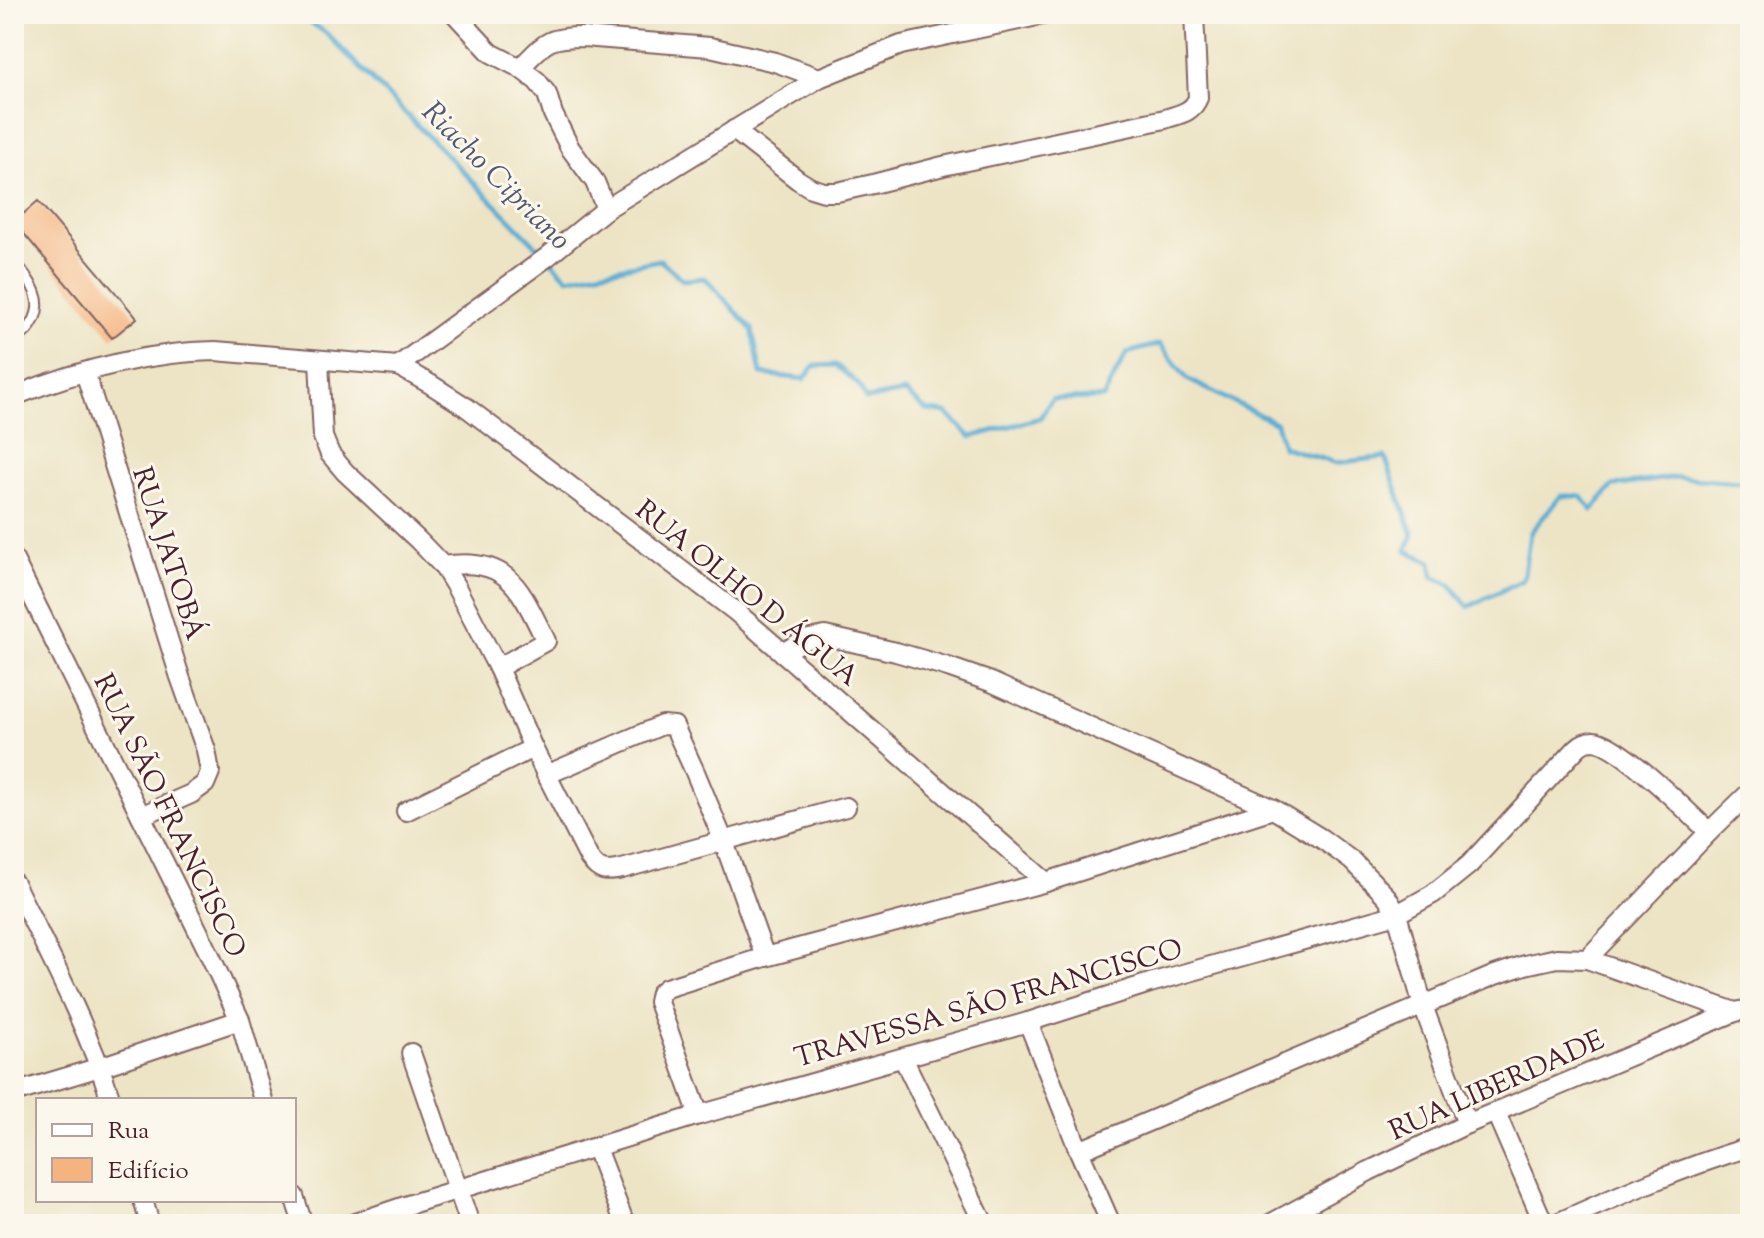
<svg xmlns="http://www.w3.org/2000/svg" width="1764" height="1238" viewBox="0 0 1764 1238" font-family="'Sorts Mill Goudy',serif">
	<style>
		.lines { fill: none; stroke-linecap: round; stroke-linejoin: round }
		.stream { stroke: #58add4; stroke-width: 5 }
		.building { fill: #f5b47f }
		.service-casing { stroke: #836461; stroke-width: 13 }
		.minor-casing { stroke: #836461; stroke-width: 22 }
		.service { stroke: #fff; stroke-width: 9 }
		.minor { stroke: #fff; stroke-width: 18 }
		.labels { text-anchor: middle; stroke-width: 6; stroke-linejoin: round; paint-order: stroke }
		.street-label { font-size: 28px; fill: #4a1f2b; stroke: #fbf7ec }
		.water-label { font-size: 30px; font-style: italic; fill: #50586f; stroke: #fbf7ec }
	</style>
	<rect width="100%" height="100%" fill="#fbf7ec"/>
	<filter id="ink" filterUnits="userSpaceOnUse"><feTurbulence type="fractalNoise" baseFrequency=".0125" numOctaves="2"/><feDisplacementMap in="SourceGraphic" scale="16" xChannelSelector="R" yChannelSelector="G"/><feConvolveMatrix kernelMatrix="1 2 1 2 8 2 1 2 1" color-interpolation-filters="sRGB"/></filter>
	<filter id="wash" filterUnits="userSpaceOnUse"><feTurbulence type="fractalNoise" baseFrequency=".006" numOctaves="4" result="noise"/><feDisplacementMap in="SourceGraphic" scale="32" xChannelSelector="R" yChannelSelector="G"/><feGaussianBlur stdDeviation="1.8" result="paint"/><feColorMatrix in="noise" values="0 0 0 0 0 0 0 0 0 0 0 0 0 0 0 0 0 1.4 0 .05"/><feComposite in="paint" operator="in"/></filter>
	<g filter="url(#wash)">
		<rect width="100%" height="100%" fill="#ede4c5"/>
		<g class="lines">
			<!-- stream -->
			<polyline class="stream" points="298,14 326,33 568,278 660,260 683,280 705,278 752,329 761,374 804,379 814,366 836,365 859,385 866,399 905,392 926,410 946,413 971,437 1040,418 1052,399 1103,398 1127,353 1160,344 1187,379 1276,423 1283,447 1336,463 1385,457 1413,535 1406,550 1431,562 1433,576 1451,585 1468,607 1523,580 1530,533 1561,496 1581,496 1592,510 1613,486 1677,477 1750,483"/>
		</g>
		<g id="blocks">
			<!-- building -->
			<polygon class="building" points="38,201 137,318 112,338 14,222"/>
		</g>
	</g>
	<g filter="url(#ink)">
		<use href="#blocks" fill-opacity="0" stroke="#836461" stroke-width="2"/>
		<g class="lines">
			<defs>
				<path id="service" d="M14 260C21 270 31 281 35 292 43 311 32 331 14 340"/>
				<g id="minor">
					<path d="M520 68C545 43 546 37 583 37L710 47 775 62 819 78"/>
					<path d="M734 130 798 180 811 188 824 192H837L873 184 943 166 1165 119C1179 114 1192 113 1198 98L1194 14"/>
					<polyline points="606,209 819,78 901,45 1047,14"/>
					<path d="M319 361 323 437 330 454 345 472 418 540 443 566 456 587 498 668 533 748 589 858C600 873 605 872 622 869L846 807"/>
					<polyline points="398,366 547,257 606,209 595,182 570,148 553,114 547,94 537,81 520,68 491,53 455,14"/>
					<polyline points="85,372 180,677 206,750 210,772 205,784 191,794 141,816"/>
					<path d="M14 396C77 371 147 352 215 351L398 366 430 384 466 407 735 611 1046 882"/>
					<polyline points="14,560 208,951 240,1020 263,1100"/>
					<path d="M443 566C510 556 520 589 546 641L498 668"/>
					<polyline points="783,653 804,640 825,636 896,652 948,667 991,682 1273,809 1322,839 1352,861 1387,897 1397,914 1423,1006 1467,1124"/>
					<polyline points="546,775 662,725 674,726 695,772 724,842 765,957"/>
					<polyline points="406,811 533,748"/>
					<path d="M14 883C49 954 87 1025 111 1100"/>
					<polyline points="1587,959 1709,832 1750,792"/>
					<polyline points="1028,1022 1079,1151 1111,1224"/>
					<polyline points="411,1053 470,1224"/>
					<polyline points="903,1058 984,1224"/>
					<polyline points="14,1093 100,1067 240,1020"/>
					<polyline points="1496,1113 1544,1224"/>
					<polyline points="699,1115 658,1002 660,993 666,988 765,957 1046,882 1273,809"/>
					<polyline points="596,1148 625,1224"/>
					<polyline points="1079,1151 1495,975 1525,965 1557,958 1587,959 1735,1012"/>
					<polyline points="294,1196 303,1224"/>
					<polyline points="143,1200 150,1224"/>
					<path d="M352 1224 411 1204 699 1115 1028 1022 1150 983 1397 914 1433 894 1469 865 1577 748C1582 743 1586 741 1594 741 1619 743 1688 812 1709 832"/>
					<polyline points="1270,1224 1369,1171 1467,1124 1735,1012 1750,1009"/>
					<path d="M1555 1224C1619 1195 1683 1167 1750 1147"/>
				</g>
			</defs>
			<!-- service casing -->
			<use href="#service" class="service-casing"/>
			<!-- minor casing -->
			<use href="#minor" class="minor-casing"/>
			<!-- service -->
			<use href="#service" class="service"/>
			<!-- minor -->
			<use href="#minor" class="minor"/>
		</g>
	</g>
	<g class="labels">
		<!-- street labels -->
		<g class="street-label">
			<text transform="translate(170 553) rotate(72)" y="10">RUA JATOBÁ</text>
			<text transform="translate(748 592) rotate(39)" y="10">RUA OLHO D ÁGUA</text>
			<text transform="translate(171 815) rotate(64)" y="10">RUA SÃO FRANCISCO</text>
			<text transform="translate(988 1002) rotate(-16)" y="10">TRAVESSA SÃO FRANCISCO</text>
			<text transform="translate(1496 1084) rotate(-24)" y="10">RUA LIBERDADE</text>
		</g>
		<!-- water labels -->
		<g class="water-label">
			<text transform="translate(497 175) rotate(45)" y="10">Riacho Cipriano</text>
		</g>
	</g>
	<!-- margin -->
	<rect width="1764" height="1238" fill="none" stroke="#fbf7ec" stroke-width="48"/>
	<!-- legend -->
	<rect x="36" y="1098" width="260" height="104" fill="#fbf7ec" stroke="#b4a19f" stroke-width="2"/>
	<rect x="52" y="1124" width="40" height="12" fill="#ffffff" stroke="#b4a19f" stroke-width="2"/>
	<text x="108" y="1138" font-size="24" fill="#4a1f2b">Rua</text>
	<rect x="52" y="1158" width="40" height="24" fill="#f5b47f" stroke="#b4a19f" stroke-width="2"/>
	<text x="108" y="1178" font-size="24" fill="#4a1f2b">Edifício</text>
</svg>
